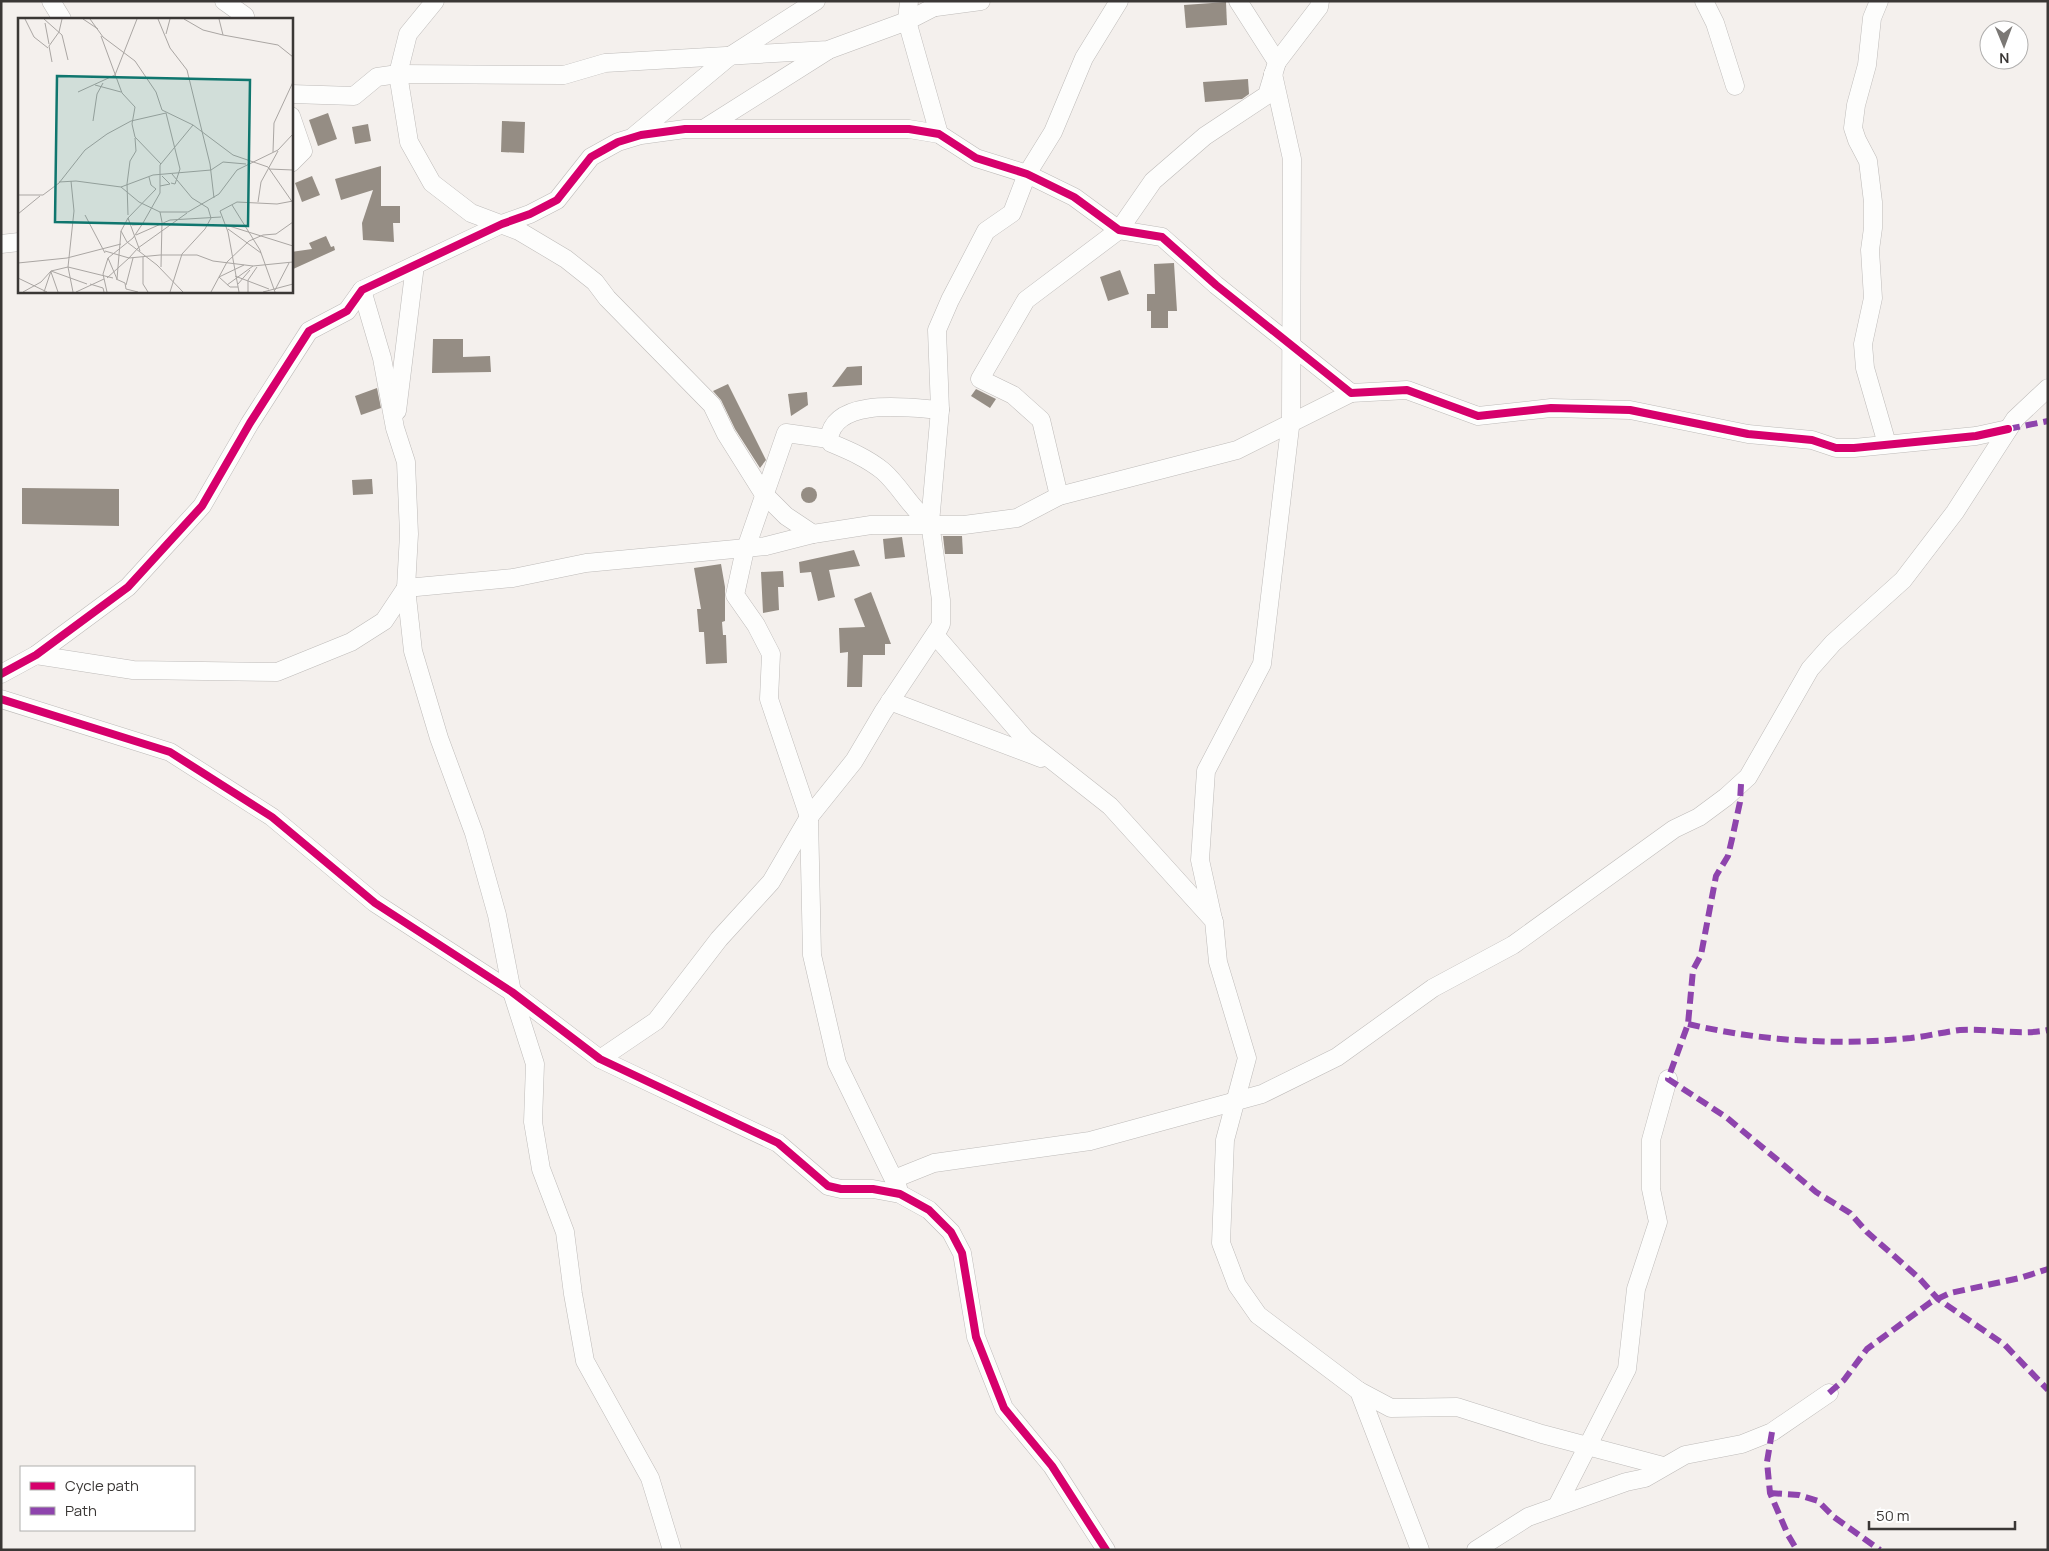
<svg xmlns="http://www.w3.org/2000/svg" width="2049" height="1551" viewBox="0 0 2049 1551" font-family="Manrope,sans-serif">
	<style>
		.building { fill: #958d84 }
		.lines { fill: none; stroke-linecap: round; stroke-linejoin: round }
		.street-casing { stroke: #bebbb9; stroke-width: 19 }
		.street { stroke: #fdfdfc; stroke-width: 18 }
		.quiet { stroke: #8e44ad; stroke-width: 6; stroke-dasharray: 12 6; stroke-linecap: butt }
		.cycleway-casing { stroke: #fff; stroke-width: 11 }
		.cycleway { stroke: #d6006c; stroke-width: 8 }
		.inset-road { fill: none; stroke: #aaa6a3; stroke-width: 1 }
		.view { fill: #0f766e; fill-opacity: 0.15; stroke: #0f766e; stroke-width: 2.5 }
		.inset-edge { fill: none; stroke: #3a3735; stroke-width: 2.5 }
	</style>
	<rect width="100%" height="100%" fill="#f4f0ed"/>
	<!-- building -->
	<g class="building">
		<polygon points="1226,2 1227,25 1186,28 1184,5"/>
		<polygon points="1248,79 1249,94 1242,99 1205,102 1203,82"/>
		<polygon points="328,113 337,139 318,146 309,120"/>
		<polygon points="502,121 525,122 524,153 501,152"/>
		<polygon points="368,124 371,141 355,144 352,127"/>
		<polygon points="381,166 381,206 400,206 400,223 393,223 394,242 363,240 362,223 373,190 341,200 335,179"/>
		<polygon points="312,176 320,195 302,202 295,183"/>
		<polygon points="326,236 331,247 334,246 335,250 291,270 291,252 312,249 309,243"/>
		<polygon points="1174,263 1177,311 1168,311 1168,328 1151,328 1151,311 1147,311 1147,294 1155,294 1154,264"/>
		<polygon points="1120,270 1129,294 1108,301 1100,277"/>
		<polygon points="433,339 463,339 463,357 490,356 491,372 432,373"/>
		<polygon points="862,366 862,385 832,387 847,367"/>
		<polygon points="728,384 766,460 760,468 735,429 721,400 713,391"/>
		<polygon points="377,388 381,408 361,415 355,396"/>
		<polygon points="976,389 996,399 990,408 971,396"/>
		<polygon points="807,392 808,405 791,416 788,394"/>
		<polygon points="372,479 373,494 353,495 352,480"/>
		<circle cx="809" cy="495" r="8"/>
		<polygon points="22,488 119,489 119,526 22,524"/>
		<polygon points="943,536 962,536 963,554 945,554"/>
		<polygon points="902,537 905,557 885,559 883,539"/>
		<polygon points="854,550 860,566 829,570 835,597 818,601 811,572 800,573 799,562"/>
		<polygon points="721,564 725,587 725,621 722,622 723,635 726,635 727,663 706,664 704,632 699,632 697,609 701,609 694,568"/>
		<polygon points="783,571 784,587 778,587 779,610 763,613 761,572"/>
		<polygon points="871,592 891,644 885,644 885,655 863,655 862,687 847,687 848,652 840,653 839,628 865,627 854,599"/>
	</g>
	<g class="lines">
		<defs>
			<g id="street">
				<polyline points="51,1 62,19"/>
				<polyline points="224,1 245,16"/>
				<polyline points="435,1 408,34 398,74 409,142 432,183 471,213 519,231 566,259 595,282 607,298 712,405 726,434 763,493 786,516 813,534"/>
				<polyline points="909,1 907,21 939,134"/>
				<polyline points="1704,1 1715,23 1735,86"/>
				<polyline points="1879,1 1872,18 1867,65 1856,105 1853,128 1857,140 1868,161 1873,202 1873,228 1870,250 1873,298 1863,344 1865,368 1887,444"/>
				<polyline points="936,7 981,1"/>
				<polyline points="1277,62 1319,7 1320,1"/>
				<polyline points="291,94 354,96 377,77 398,74 564,75 605,63 828,50 907,21 946,1"/>
				<polyline points="291,116 303,151 291,163"/>
				<polyline points="705,128 827,51"/>
				<polyline points="634,136 730,56 816,1"/>
				<polyline points="1,244 19,242"/>
				<polyline points="362,290 382,358 395,428 406,462 409,534 406,588 413,651 439,738 474,833 497,915 512,992 535,1064 533,1122 541,1169 565,1232 573,1294 585,1361 650,1478 672,1550"/>
				<polyline points="397,411 415,265"/>
				<polyline points="829,439 786,433 744,554 735,595 756,625 771,654 769,699 809,817 812,955 837,1063 898,1188"/>
				<polyline points="1059,496 1041,420 1013,395 980,379 1026,300 1119,230 1153,181 1205,136 1267,95 1277,62 1238,1"/>
				<path d="M930 523C911 509 901 487 883 471 867 458 850 451 831 443L829 439C834 396 911 408 940 410"/>
				<polyline points="406,588 513,578 586,563 766,546 813,534 871,525 964,525 1017,518 1059,496 1237,450 1351,393"/>
				<polyline points="935,635 1025,739 1110,806 1214,921 1218,962 1247,1058 1225,1140 1221,1243 1237,1285 1258,1315 1359,1391 1420,1550"/>
				<polyline points="36,655 133,670 277,672 351,642 384,621 406,588"/>
				<polyline points="1,674 36,655 128,587 202,506 250,423 309,331 347,311 362,290 502,224 530,214 557,200 591,157 618,142 641,135 685,129 909,129 939,134 976,158 1027,174 1074,197 1119,230 1162,237 1216,285 1351,393 1407,390 1478,416 1551,408 1630,410 1748,434 1812,440 1836,448 1854,448 1976,436 2008,429"/>
				<polyline points="1,699 170,752 272,817 375,903 512,992 600,1059 778,1143 828,1186 841,1189 873,1189 900,1194 929,1210 951,1232 962,1253 976,1337 1004,1408 1052,1466 1106,1550"/>
				<polyline points="890,701 1041,758"/>
				<polyline points="1213,919 1200,860 1206,771 1262,664 1291,419 1292,159 1273,74"/>
				<polyline points="600,1059 656,1021 719,939 771,882 809,817 854,761 883,712 939,628 941,624 941,600 930,523 940,410 937,330 950,300 986,231 1012,213 1027,174 1053,132 1084,58 1119,1"/>
				<polyline points="894,1179 934,1163 1090,1141 1262,1094 1337,1057 1433,988 1513,945 1674,829 1699,817 1726,797 1748,777 1810,669 1833,643 1903,580 1955,512 2015,419 2048,388"/>
				<polyline points="1359,1391 1391,1408 1457,1407 1542,1434 1663,1466"/>
				<polyline points="1557,1506 1627,1369 1636,1289 1658,1222 1651,1189 1651,1140 1668,1079"/>
				<polyline points="1476,1550 1528,1517 1626,1482 1645,1478 1685,1455 1742,1444 1772,1432 1829,1393"/>
			</g>
		</defs>
		<!-- street casing -->
		<use href="#street" class="street-casing"/>
		<!-- street -->
		<use href="#street" class="street"/>
		<!-- quiet -->
		<g class="quiet">
			<polyline points="2008,429 2048,421"/>
			<polyline points="1741,784 1740,802 1732,839 1728,856 1716,876 1701,955 1693,970 1688,1024 1668,1079 1726,1117 1816,1192 1850,1213 1867,1232 1919,1278 1938,1299 2005,1345 2048,1390"/>
			<path d="M1688 1024C1761 1041 1836 1046 1911 1038 1928 1036 1944 1032 1960 1030 1989 1028 2019 1036 2048 1030"/>
			<polyline points="1829,1393 1844,1380 1867,1349 1931,1302 1950,1293 2020,1278 2048,1269"/>
			<polyline points="1772,1432 1767,1462 1770,1493 1788,1535 1797,1550"/>
			<polyline points="1770,1493 1799,1495 1818,1501 1834,1517 1880,1550"/>
		</g>
		<defs>
			<g id="cycleway">
				<polyline points="1,674 36,655 128,587 202,506 250,423 309,331 347,311 362,290 502,224 530,214 557,200 591,157 618,142 641,135 685,129 909,129 939,134 976,158 1027,174 1074,197 1119,230 1162,237 1216,285 1351,393 1407,390 1478,416 1551,408 1630,410 1748,434 1812,440 1836,448 1854,448 1976,436 2008,429"/>
				<polyline points="1,699 170,752 272,817 375,903 512,992 600,1059 778,1143 828,1186 841,1189 873,1189 900,1194 929,1210 951,1232 962,1253 976,1337 1004,1408 1052,1466 1106,1550"/>
			</g>
		</defs>
		<!-- cycleway casing -->
		<use href="#cycleway" class="cycleway-casing"/>
		<!-- cycleway -->
		<use href="#cycleway" class="cycleway"/>
	</g>
	<!-- overview -->
	<g transform="translate(18 18)">
		<rect width="275" height="275" fill="#f4f0ed"/>
		<path class="inset-road" d="M7 1 16 19 30 30M26 1 44 17 50 42M65 1 80 11M72 1 85 19 117 43 138 74 144 92 175 107 215 137 250 149 275 185M140 1 152 30 169 52 192 146 196 180M166 1 185 12 205 17M201 1 205 17 260 27 275 39M27 5 31 26M148 16 152 1M83 18 104 75 117 89 114 106 117 119 143 146M34 44 31 28 41 14 44 1M77 67 103 74M60 74 97 57 119 1M148 95 162 151 157 166 153 165M75 103 79 76 85 65M255 134 256 105 275 64M251 151 275 152M53 163 56 193 50 249 55 274M41 164 58 163 103 169 121 184 142 194H170L201 176 219 152 260 132 275 116M142 168 152 166 144 158M103 169 135 157 193 152 205 144 228 146M0 177H25L41 165 67 132 89 116 113 103 148 95M240 184 243 164 260 133M214 187 242 232 257 274M142 194 144 204 143 249M0 196 22 178M67 197 87 235M110 197 109 166 112 143 118 133 117 120M114 207 138 206M208 207 275 228M210 211 243 235M103 213 109 224 139 247 165 274M118 217 152 202 203 199M87 233 111 240 120 230 169 195M122 233 110 200 138 171 133 167 131 159M125 239V266L130 274M90 240 99 261M0 245 49 240 103 226M33 254 40 274M217 258 251 271M0 260 29 274M89 260 111 240 142 237H179L195 243 235 248 275 244M98 261 107 265 108 271 120 274M99 261 103 213 110 200M72 266 85 270 86 274M220 266 232 252M108 267 115 240M209 267 235 248M220 269H212L201 259 226 247M257 272 271 245M5 274 23 264 33 253 50 249 95 260M26 274 33 253 69 266M58 274 86 261M89 274 85 256 90 240 115 220 125 205 142 175V147L175 107M152 274 164 236 187 211 193 200 190 190 174 180 154 156M193 274 209 244 231 223 245 217 258 216 275 204M221 274 210 214 202 193 219 184 259 186 275 183M230 274V262L239 249M245 274 275 266"/>
		<path class="view" d="M39 58 232 62 230 208 37 204Z"/>
		<rect width="275" height="275" class="inset-edge"/>
	</g>
	<!-- border -->
	<rect width="2049" height="1551" fill="none" stroke="#3a3735" stroke-width="5"/>
	<!-- legend -->
	<rect x="20" y="1466" width="175" height="65" fill="#ffffff" stroke="#b0afae"/>
	<rect x="30" y="1482" width="25" height="8" fill="#d6006c" stroke="#b0afae"/>
	<text x="65" y="1491" font-size="15" fill="#3a3735">Cycle path</text>
	<rect x="30" y="1507" width="25" height="8" fill="#8e44ad" stroke="#b0afae"/>
	<text x="65" y="1516" font-size="15" fill="#3a3735">Path</text>
	<!-- north arrow -->
	<g transform="translate(2004 45) rotate(179)"><circle r="24" fill="#ffffff" stroke="#b0afae"/>
	<path d="M0-4L9 19L0 12L-9 19Z" fill="#7b7875"/>
	<text y="-8" font-size="14" font-weight="bold" text-anchor="middle" fill="#3a3735">N</text>
	</g>
	<!-- scale -->
	<path d="M1869 1521v8h146v-8" fill="none" stroke="#3a3735" stroke-width="2.5"/>
	<text x="1876" y="1521" font-size="15" fill="#3a3735" stroke="#ffffff" stroke-width="4" paint-order="stroke">50 m</text>
</svg>
